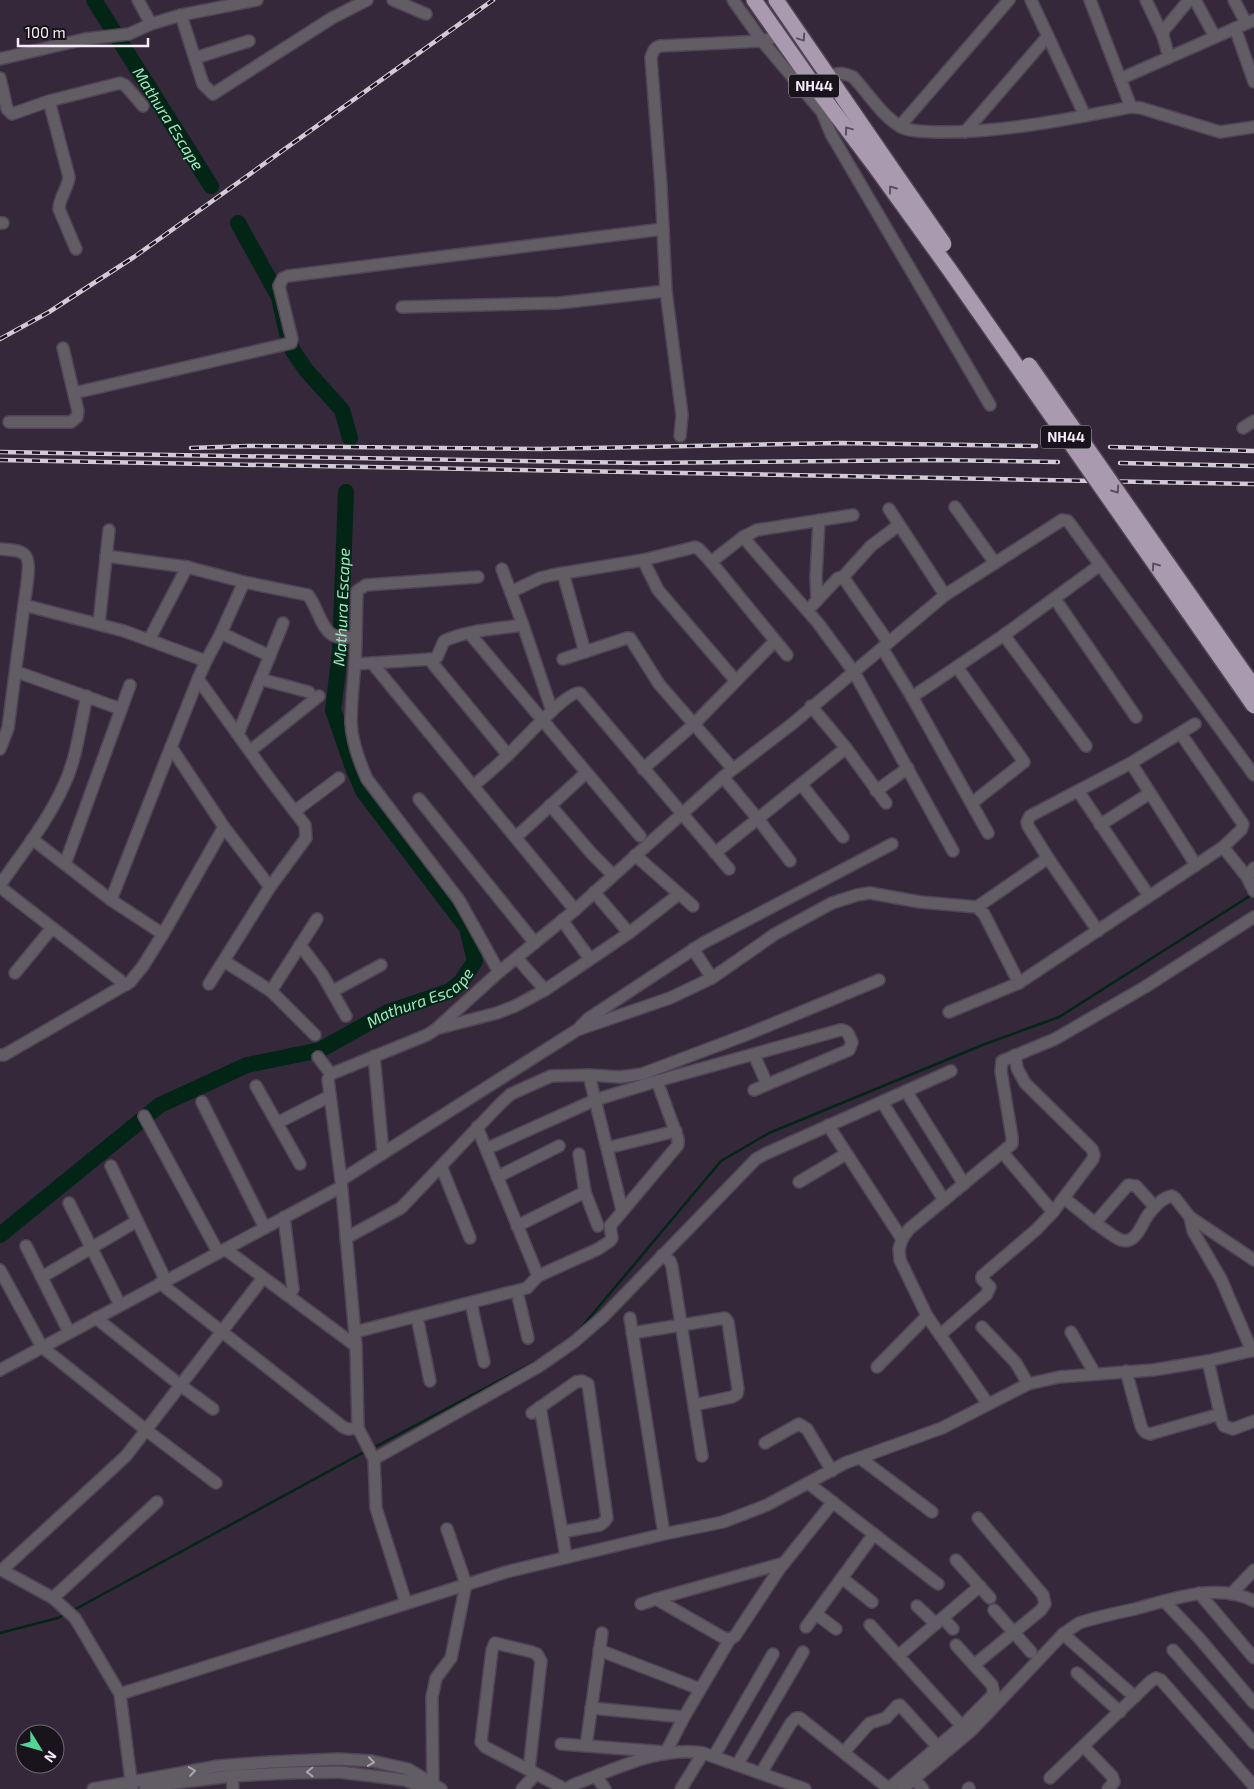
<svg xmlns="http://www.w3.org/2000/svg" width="1254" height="1789" viewBox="0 0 1254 1789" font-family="'Exo 2',sans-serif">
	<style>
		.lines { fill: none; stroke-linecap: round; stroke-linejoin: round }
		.stream { stroke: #032515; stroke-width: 2.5 }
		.river { stroke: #032515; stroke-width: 16 }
		.minor-casing { stroke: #504455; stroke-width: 14 }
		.highway-casing { stroke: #504455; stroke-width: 18 }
		.minor { stroke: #625c64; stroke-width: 11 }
		.highway { stroke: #aa9aaf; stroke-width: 15 }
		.rail-casing { stroke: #d4cad7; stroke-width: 4.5 }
		.rail { stroke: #19141b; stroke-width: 2.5; stroke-dasharray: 8; stroke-linecap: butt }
		.highway-bridge-casing { stroke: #504455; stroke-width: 18; stroke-linecap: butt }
		.highway-bridge { stroke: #aa9aaf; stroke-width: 15 }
		.oneway { stroke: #5a505e }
		.oneway2 { stroke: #aca4ae }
		.labels { text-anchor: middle; stroke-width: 4; stroke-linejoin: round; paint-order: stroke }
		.shield { fill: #19141b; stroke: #b4acb6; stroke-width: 1 }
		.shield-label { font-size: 14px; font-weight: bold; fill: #f6edf9 }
		.water-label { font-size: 16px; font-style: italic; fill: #a0e9c1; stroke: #19141b }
	</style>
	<rect width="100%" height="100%" fill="#35283a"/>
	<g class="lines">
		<!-- stream -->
		<g class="stream">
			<polyline points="575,1335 721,1161 769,1133 985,1044 1059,1017 1253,894"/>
			<polyline points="373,1448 538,1360"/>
			<polyline points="72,1611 366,1451"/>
			<polyline points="0,1633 58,1618 65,1614"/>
		</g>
		<!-- river -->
		<g class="river">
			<path id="s1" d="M94 0 211 186"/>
			<polyline points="238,223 279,297 288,338 293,351 306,370 342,410 350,438"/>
			<path id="s2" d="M0 1235 160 1105 247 1065 320 1050 388 1012 450 991 461 982 475 961 467 928 363 791 352 765 333 710 340 652 346 492"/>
		</g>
		<defs>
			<g id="minor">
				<polyline points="138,0 151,24"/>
				<polyline points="393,0 426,14"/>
				<polyline points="733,0 762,41 822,112 831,134 990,405"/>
				<polyline points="1031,0 1085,116"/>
				<polyline points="1090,0 1131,107"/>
				<polyline points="1146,0 1163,36"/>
				<polyline points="1195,0 1215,37"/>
				<polyline points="1234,0 1246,23"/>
				<polyline points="181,15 203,84 213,94 332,18 367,0"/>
				<polyline points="1235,28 1254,82"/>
				<polyline points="1169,57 1163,36 1164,30 1189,0"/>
				<polyline points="195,58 249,41"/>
				<polyline points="0,59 85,39 129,34 151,24 181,15 257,0"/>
				<path d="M827 76C838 73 843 72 853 77 868 93 882 116 901 127 913 133 929 131 942 132 1006 132 1069 119 1131 107L1141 108 1220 132 1254 127"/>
				<polyline points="0,78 7,109 12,114 49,101 120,83 125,85 143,106"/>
				<polyline points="1120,79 1254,20"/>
				<path d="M49 101 69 177C68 188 59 198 59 209L76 249"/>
				<polyline points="900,126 1009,0"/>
				<polyline points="965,132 1048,36"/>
				<polyline points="0,223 3,223"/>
				<polyline points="402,307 559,303 666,291"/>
				<polyline points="74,393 291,343 292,339 279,286 283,278 288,276 663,229"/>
				<polyline points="9,422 71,422 77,417 78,411 63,348"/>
				<polyline points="1243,428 1254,421"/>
				<path d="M680 436 682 415 666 291 661 187 651 58C653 51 654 48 660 46L762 41 779 36"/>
				<polyline points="955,507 995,563"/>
				<polyline points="889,509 945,595"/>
				<polyline points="743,537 757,530 853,515"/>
				<path d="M0 549C7 550 18 549 24 554 33 560 25 594 24 605"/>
				<polyline points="106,556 187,567"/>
				<polyline points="643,560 658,590 736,681"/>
				<polyline points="711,562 743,537 818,623 854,672 953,851"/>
				<polyline points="502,569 523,625 552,711"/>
				<polyline points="563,573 585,652"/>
				<polyline points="843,577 871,546 899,525"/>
				<polyline points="511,592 540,578 552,575 643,560 695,547 699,549 711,562 787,655"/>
				<polyline points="1055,599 1136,717"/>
				<polyline points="817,600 816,577 819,520"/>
				<polyline points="808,610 838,578 843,577 888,642"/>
				<polyline points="99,624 109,530"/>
				<polyline points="221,633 270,656"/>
				<polyline points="470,634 640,836"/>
				<polyline points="1004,635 1086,746"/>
				<polyline points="356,637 357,591 366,585 478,577"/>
				<polyline points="149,640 187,567 244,582"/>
				<polyline points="882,648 912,697 988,833"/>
				<polyline points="429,659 508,755"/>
				<polyline points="563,659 627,638 630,638 659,684 733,769"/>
				<path d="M206 661 221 633 244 582 308 595C317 606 322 632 335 636 341 638 349 637 356 637 356 666 351 694 351 723 352 742 359 761 367 779L459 900 499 972"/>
				<path d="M372 663 433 659 437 657 444 641C467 630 497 629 523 625"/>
				<polyline points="356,664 372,663 575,910"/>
				<polyline points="957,667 1024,762 972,803"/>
				<polyline points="17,672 121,709"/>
				<polyline points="198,679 171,747 224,827 270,887"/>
				<polyline points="260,679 309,692"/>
				<polyline points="912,697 1004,635 1100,565"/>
				<polyline points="811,706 846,748 886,803"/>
				<polyline points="238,734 283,623"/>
				<polyline points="0,749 8,728 24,605 124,631 206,661 198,679 269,778 305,825 306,838 270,887 209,984"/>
				<polyline points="250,751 319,696"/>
				<polyline points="1131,763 1196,865"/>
				<polyline points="643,769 694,724 775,641"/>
				<polyline points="723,777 758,819 790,861"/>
				<polyline points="801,784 843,837"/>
				<path d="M473 786C485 776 497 766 508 755 520 744 567 690 580 693L729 869"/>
				<polyline points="876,791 908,768"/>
				<polyline points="1078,791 1149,896"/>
				<polyline points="419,799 535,943"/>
				<polyline points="550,805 592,854 613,875"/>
				<polyline points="295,811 339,778"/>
				<polyline points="1100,825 1150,793"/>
				<polyline points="516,837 586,773"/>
				<polyline points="32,839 111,900 163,934"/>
				<polyline points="1223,847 1247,877"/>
				<polyline points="715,853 846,748"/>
				<polyline points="635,855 693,906"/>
				<polyline points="65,864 130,685"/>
				<polyline points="1254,868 1247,877 1254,891"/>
				<path d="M0 885C22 853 48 821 64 785 77 758 80 725 87 696"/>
				<polyline points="0,887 126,985"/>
				<polyline points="594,892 629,933"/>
				<polyline points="111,900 171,747"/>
				<polyline points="977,907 1048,858"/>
				<polyline points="562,920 590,959"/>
				<polyline points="1098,931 1048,858 1028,826 1027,822 1030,816 1131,763 1195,724"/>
				<polyline points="300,945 322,974 346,1016"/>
				<polyline points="693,949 712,978"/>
				<polyline points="517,958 545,990"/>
				<polyline points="224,961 271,991 315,1035"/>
				<polyline points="15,973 52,928"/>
				<polyline points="271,991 317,919"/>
				<polyline points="333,991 381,965"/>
				<polyline points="949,1012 1019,983 1223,847 1241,830 1243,824 1181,734"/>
				<polyline points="580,1027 589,1018 703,943 892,844"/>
				<polyline points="439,1028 497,1013 515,1006 545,990 629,933 679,894"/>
				<polyline points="0,1055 4,1055 130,982 143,966 163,934 224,827"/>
				<polyline points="754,1055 767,1084"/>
				<polyline points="374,1056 383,1153"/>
				<polyline points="318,1057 331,1074"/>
				<polyline points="589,1075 622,1210"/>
				<polyline points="256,1086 300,1164"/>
				<polyline points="906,1091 964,1184"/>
				<polyline points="202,1102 265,1228"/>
				<polyline points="882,1102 944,1200"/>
				<polyline points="144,1116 218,1252"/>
				<polyline points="277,1123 330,1096"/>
				<polyline points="828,1125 902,1239"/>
				<polyline points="477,1127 538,1276"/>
				<polyline points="607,1148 676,1131"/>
				<path d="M486 1149 595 1100 657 1081 840 1030C848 1029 849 1036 852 1042L849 1050 754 1090"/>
				<polyline points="1003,1153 1053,1212"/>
				<polyline points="579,1154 585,1192 598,1226"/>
				<polyline points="111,1166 166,1281"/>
				<polyline points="441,1166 470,1238"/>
				<polyline points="497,1177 559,1146"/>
				<polyline points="341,1180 577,1030 670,998 712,978 775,934 832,903 857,895 870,893 920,902 977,907 984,914 1019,983"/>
				<polyline points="799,1182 846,1154"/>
				<polyline points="1064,1198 1095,1223 1128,1185 1136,1186 1155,1207"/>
				<polyline points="69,1203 120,1305"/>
				<polyline points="284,1217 293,1289 289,1296"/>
				<polyline points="1190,1217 1193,1231 1221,1279 1252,1351"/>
				<path d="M1095 1223C1103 1228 1113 1237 1121 1240 1136 1245 1142 1223 1148 1215 1153 1208 1163 1197 1172 1196L1175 1198 1190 1217 1254 1260"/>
				<polyline points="517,1226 585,1192"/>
				<polyline points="346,1238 401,1208 501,1103 511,1094 551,1076 589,1075 620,1077 642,1074 748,1034 879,980"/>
				<polyline points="26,1246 69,1332"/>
				<polyline points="225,1249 356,1346"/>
				<polyline points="662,1255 670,1261 672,1267 702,1456"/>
				<polyline points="0,1270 42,1347 146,1430 216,1483"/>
				<polyline points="42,1277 137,1221"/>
				<polyline points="160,1283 343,1427 348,1429 358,1428"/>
				<polyline points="517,1292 528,1338"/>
				<polyline points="471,1303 484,1362"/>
				<polyline points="417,1317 430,1381"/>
				<polyline points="96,1318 180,1385 213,1409"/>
				<polyline points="630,1318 664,1534"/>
				<polyline points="982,1327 1016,1363 1028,1384"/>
				<polyline points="355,1332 527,1288 538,1276 598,1249 610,1241 612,1238 610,1226 678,1145 678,1139 657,1081"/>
				<polyline points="1071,1332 1095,1374"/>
				<polyline points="632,1333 725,1318 728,1322 738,1389 737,1394 732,1397 694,1405"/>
				<polyline points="940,1335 986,1295 990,1287 982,1279 982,1276 1037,1229 1053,1212 1093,1159 1094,1155 1092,1149 1025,1083 1017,1068 1015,1055"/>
				<polyline points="1208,1361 1222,1422 1224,1426 1233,1429 1254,1421"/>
				<polyline points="877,1367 927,1316"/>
				<polyline points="0,1370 341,1187"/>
				<path d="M1126 1371 1141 1426C1143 1431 1145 1433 1150 1434L1220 1414"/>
				<polyline points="988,1404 927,1316 900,1260 899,1249 902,1239 909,1229 1012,1144 1012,1137 1001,1071 1002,1061 1055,1039 1145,987 1254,917"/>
				<polyline points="540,1407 562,1532"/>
				<polyline points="532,1413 576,1382 582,1381 588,1384 607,1518 604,1522 600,1525 562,1532 566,1557"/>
				<polyline points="765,1443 795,1426 799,1424 807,1429 832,1471"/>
				<polyline points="860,1458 932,1512"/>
				<polyline points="374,1459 538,1367 574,1342 604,1316 756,1159 765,1154 951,1071"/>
				<polyline points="808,1483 938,1584"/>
				<polyline points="956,1560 990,1598"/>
				<polyline points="0,1569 53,1598 75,1618 120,1694 132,1788"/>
				<polyline points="2,1570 126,1456 263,1278"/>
				<polyline points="842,1578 872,1602"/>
				<polyline points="1199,1593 1254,1658"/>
				<polyline points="1232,1593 1254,1570"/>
				<polyline points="53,1598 157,1502"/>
				<polyline points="656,1599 724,1638 730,1639 735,1636 780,1568 833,1502"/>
				<polyline points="1164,1601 1199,1638 1254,1703"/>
				<polyline points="406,1603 376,1508 374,1459 358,1428 356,1346 341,1180 328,1079 331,1074 427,1035 436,1029 499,972 575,910 723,777 792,724 945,595 1062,520 1068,521 1254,775"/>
				<polyline points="641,1604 656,1599 784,1563"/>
				<polyline points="917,1606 936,1624"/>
				<polyline points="994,1610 1031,1652"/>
				<polyline points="816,1614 836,1629"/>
				<polyline points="943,1618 953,1629"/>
				<polyline points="870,1625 962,1726 888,1789"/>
				<polyline points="806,1627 874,1534"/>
				<polyline points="1063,1634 1135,1697"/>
				<polyline points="956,1645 974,1665"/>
				<polyline points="599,1650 700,1689"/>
				<polyline points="1173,1650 1254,1743"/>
				<polyline points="898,1656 980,1586"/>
				<polyline points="1077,1673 1120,1712"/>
				<polyline points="120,1694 506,1572 664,1534 723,1522 767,1505 845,1463 942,1428 1028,1384 1059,1377 1153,1370 1208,1361 1254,1350"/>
				<polyline points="591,1708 684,1717"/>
				<polyline points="962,1726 994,1694 992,1685 974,1665 1041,1610 1045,1604 1043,1595 978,1518"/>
				<polyline points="561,1744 666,1752 684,1717 730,1639"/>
				<polyline points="586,1746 602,1633"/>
				<polyline points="1084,1747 1112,1776 1114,1782 1108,1789"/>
				<polyline points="844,1752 866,1727 870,1723 886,1718 897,1706 900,1705 937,1746"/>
				<polyline points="714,1756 773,1654"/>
				<polyline points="737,1765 803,1652"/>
				<polyline points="529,1770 541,1661 537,1654 532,1652 495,1643 492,1650 481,1742 485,1747 565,1789"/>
				<polyline points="761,1773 791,1723 796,1718 800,1718 888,1788"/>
				<polyline points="909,1773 923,1789"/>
				<polyline points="232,1776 233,1789"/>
				<polyline points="596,1776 605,1789"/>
				<polyline points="1050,1778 1151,1681 1156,1678 1161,1680 1254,1786"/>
				<polyline points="93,1789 218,1766 271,1762 338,1759 372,1761 408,1769 441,1789"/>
				<polyline points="145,1789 167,1784 232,1776 288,1773 339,1772 405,1780 427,1789"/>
				<polyline points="433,1789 432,1697 436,1678 451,1658 466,1584 447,1529"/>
				<polyline points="522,1789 536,1774"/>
				<path d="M566 1789 575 1784C616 1769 659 1746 703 1753L805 1789"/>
				<polyline points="681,1789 703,1753"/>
				<path d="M902 1789 972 1730 1063 1634 1079 1623C1097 1617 1116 1613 1135 1609 1172 1599 1218 1582 1254 1601"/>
				<polyline points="968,1789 969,1788"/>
			</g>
			<g id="highway">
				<polyline points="754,0 813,84 877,169"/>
				<polyline points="776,0 888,163"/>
			</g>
		</defs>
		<!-- minor casing -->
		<use href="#minor" class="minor-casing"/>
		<!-- highway casing -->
		<use href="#highway" class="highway-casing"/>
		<!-- minor -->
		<use href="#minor" class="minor"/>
		<!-- highway -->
		<use href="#highway" class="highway"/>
		<defs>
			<g id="rail">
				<polyline points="0,339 49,312 134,257 493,0"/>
				<polyline points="1110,447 1254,451"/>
				<polyline points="191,448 248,446 543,449 839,443 1036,446"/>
				<polyline points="0,452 641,463 936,460 1058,462"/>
				<polyline points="0,460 1254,484"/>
				<polyline points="1120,463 1254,466"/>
			</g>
		</defs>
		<!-- rail casing -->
		<use href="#rail" class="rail-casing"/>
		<!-- rail -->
		<use href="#rail" class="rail"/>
		<defs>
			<g id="highway-bridge">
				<polyline points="888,163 944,244"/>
				<polyline points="877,169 949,269 1254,706"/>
				<polyline points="1029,365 1254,687"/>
			</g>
		</defs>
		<!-- highway-bridge casing -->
		<use href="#highway-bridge" class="highway-bridge-casing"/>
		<!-- highway-bridge -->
		<use href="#highway-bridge" class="highway-bridge"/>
	</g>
	<!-- one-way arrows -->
	<defs><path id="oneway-chevron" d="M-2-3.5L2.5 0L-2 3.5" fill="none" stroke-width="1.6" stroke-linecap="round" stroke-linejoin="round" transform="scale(1.25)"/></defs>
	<g class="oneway">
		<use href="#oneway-chevron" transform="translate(802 38) rotate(56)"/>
		<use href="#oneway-chevron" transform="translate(848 130) rotate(-127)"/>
		<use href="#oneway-chevron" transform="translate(892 189) rotate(-126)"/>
		<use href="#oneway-chevron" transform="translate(1116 490) rotate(55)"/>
		<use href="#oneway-chevron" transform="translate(1155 566) rotate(-125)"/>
	</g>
	<g class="oneway2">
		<use href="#oneway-chevron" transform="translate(371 1762) rotate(8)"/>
		<use href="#oneway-chevron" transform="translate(192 1771) rotate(-9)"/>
		<use href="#oneway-chevron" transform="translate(310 1772) rotate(179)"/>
	</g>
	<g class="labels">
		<!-- shield labels -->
		<g class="shield">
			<rect x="789" y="74.5" width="50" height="23" rx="4"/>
			<rect x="1041" y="425.5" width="50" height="23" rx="4"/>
		</g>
		<g class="shield-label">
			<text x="814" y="91">NH44</text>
			<text x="1066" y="442">NH44</text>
		</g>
		<!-- water labels -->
		<g class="water-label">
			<text dy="6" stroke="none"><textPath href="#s1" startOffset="140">Mathura Escape</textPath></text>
			<text dy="6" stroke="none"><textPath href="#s2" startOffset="955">Mathura Escape</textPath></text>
			<text dy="6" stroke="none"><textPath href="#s2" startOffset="490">Mathura Escape</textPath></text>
		</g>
	</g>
	<!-- north arrow -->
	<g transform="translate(40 1749) rotate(127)"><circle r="24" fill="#19141b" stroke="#716b74"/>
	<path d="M0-4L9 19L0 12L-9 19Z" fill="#53d396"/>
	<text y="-8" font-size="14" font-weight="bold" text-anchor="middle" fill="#f6edf9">N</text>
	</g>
	<!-- scale -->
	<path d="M18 38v8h130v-8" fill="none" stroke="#f6edf9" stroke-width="2.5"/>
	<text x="25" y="38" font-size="15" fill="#f6edf9" stroke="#19141b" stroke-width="4" paint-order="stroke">100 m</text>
</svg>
